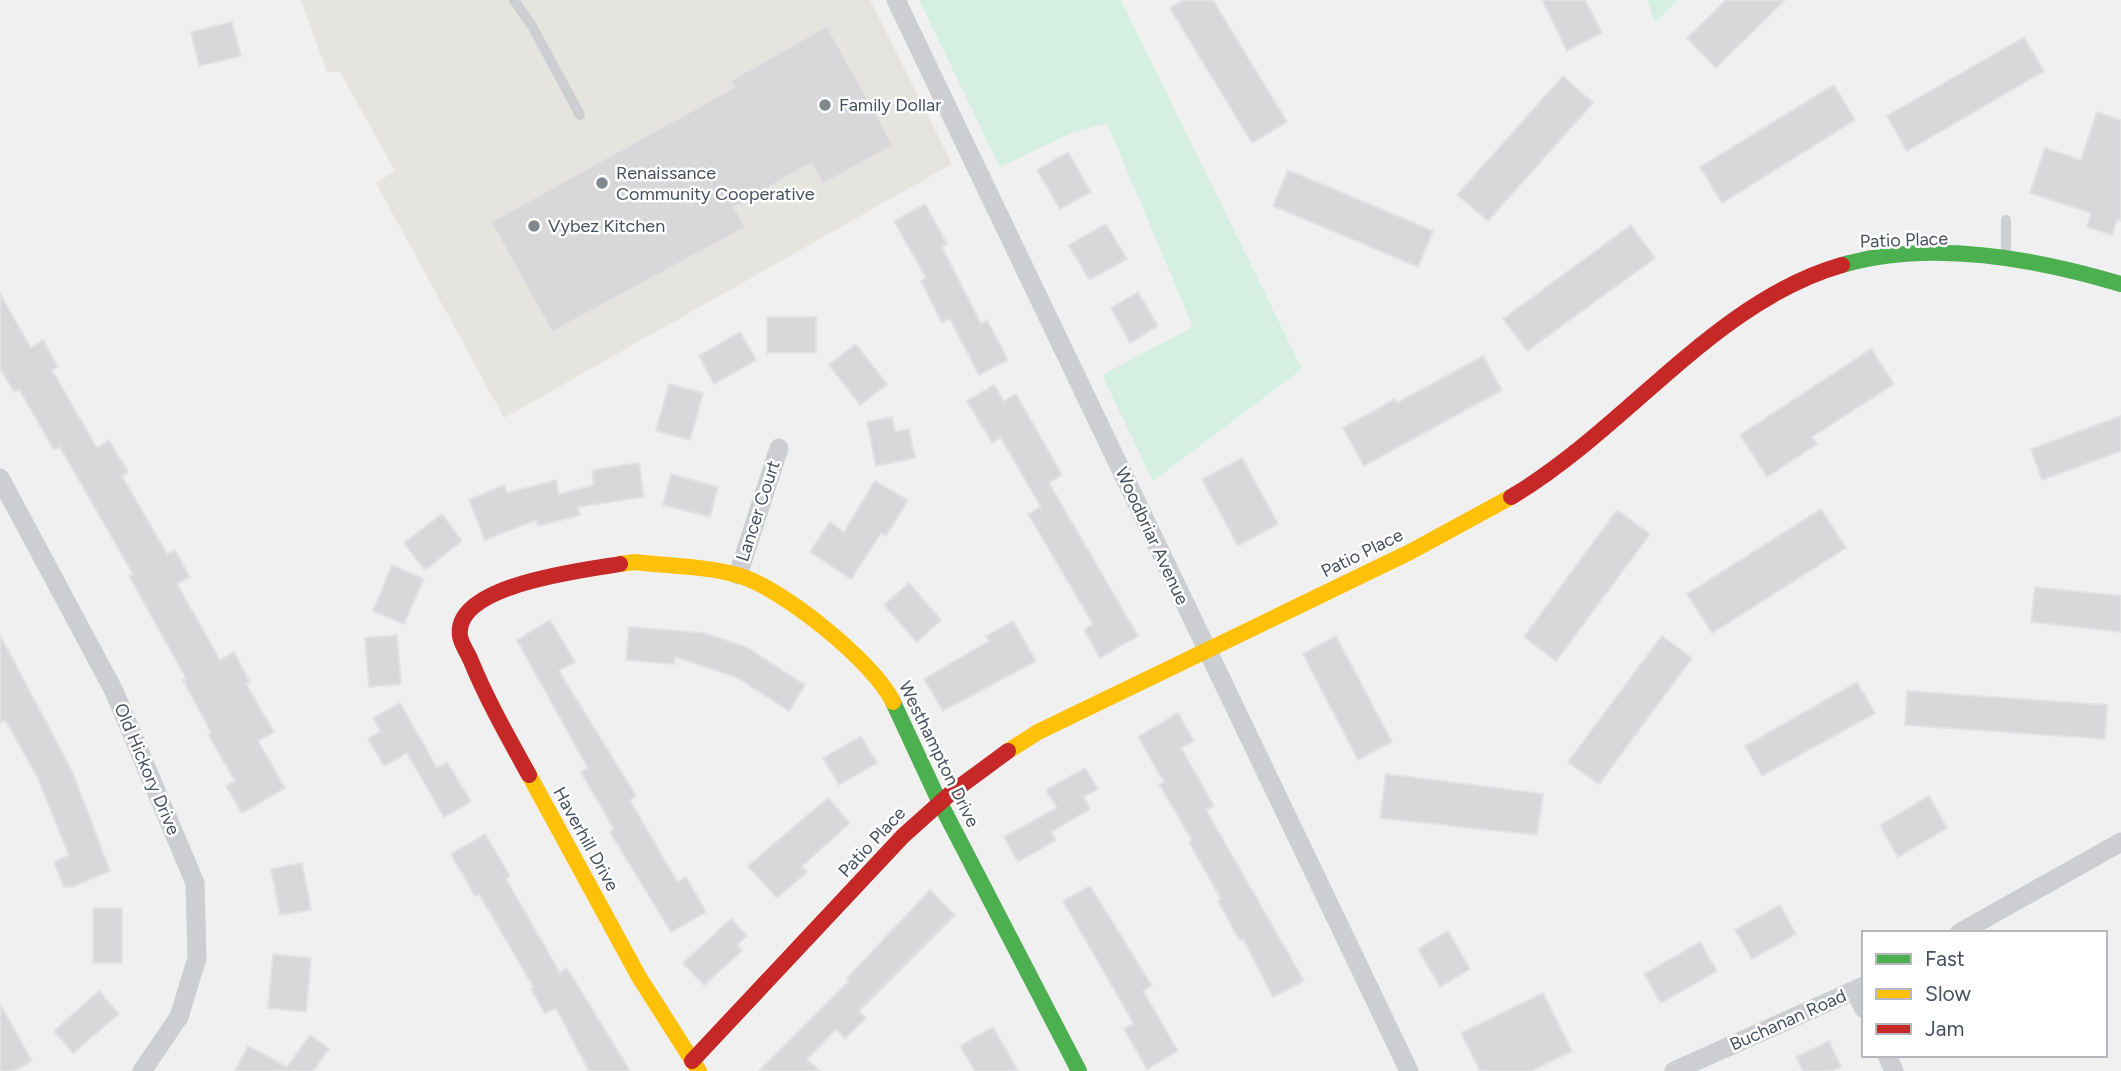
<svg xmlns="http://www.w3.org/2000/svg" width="2121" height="1071" viewBox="0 0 2121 1071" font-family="Figtree,sans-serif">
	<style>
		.commercial { fill: #e5e4de }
		.green { fill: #d5f0e2 }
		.building { fill: #d8d8db; stroke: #e2e2e3; stroke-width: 2 }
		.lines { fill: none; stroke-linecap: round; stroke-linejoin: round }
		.lane { stroke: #ccced1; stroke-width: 10 }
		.street { stroke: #ccced1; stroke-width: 19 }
		.fast { stroke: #4caf50; stroke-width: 16 }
		.slow { stroke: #ffc107; stroke-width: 16 }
		.jam { stroke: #c62828; stroke-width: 16 }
		.poi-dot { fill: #828890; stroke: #fff; stroke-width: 2.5 }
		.labels { text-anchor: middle; stroke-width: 5; stroke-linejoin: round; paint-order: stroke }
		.poi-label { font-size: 18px; fill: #47505d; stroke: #fff; text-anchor: start }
		.street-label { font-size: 18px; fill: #47505d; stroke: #fff }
	</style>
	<rect width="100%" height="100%" fill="#f1f0f0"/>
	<!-- commercial -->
	<polygon class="commercial" points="301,0 870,0 952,164 504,418 376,183 395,171 340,72 327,72"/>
	<!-- green -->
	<g class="green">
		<polygon points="919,0 1121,0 1302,369 1153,481 1102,375 1193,327 1107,123 1074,132 1000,167"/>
		<polygon points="1647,0 1679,0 1655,23"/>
	</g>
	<!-- building -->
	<g class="building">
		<polygon points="1184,0 1213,0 1287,122 1252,143 1170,8"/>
		<polygon points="1542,0 1585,0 1602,33 1567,51"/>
		<polygon points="1726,0 1785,0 1716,68 1687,38"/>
		<polygon points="232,22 241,56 199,66 191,32"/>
		<polygon points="827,26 893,145 823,184 811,163 734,207 746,227 552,332 491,222 735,87 730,81"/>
		<polygon points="2024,37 2044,71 1907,151 1887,116"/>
		<polygon points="1563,76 1593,103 1488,221 1457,195"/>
		<polygon points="1834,85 1855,120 1722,203 1700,167"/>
		<polygon points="2097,112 2121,120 2121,221 2117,220 2112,235 2087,227 2091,213 2030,193 2045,148 2081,160"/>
		<polygon points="1068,152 1091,192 1060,209 1037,170"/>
		<polygon points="1288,170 1433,231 1418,267 1273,206"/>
		<polygon points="925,204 947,244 942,247 981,324 987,320 1008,360 979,375 950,319 942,323 921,281 926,278 894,221"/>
		<polygon points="1106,224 1127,259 1089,280 1069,245"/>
		<polygon points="1631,225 1655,258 1527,351 1503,319"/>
		<polygon points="1138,292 1158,326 1130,343 1111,308"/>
		<polygon points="0,294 31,348 43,340 58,367 52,370 97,448 109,440 128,472 122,476 167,554 175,550 190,577 177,584 220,660 234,652 250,682 246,684 274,732 258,741 285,788 242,813 226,786 235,781 208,734 211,732 183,680 186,678 129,576 133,574 60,447 54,450 19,389 14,392 0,368"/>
		<rect x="767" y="317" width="49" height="36"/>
		<polygon points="740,332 756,360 714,384 699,356"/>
		<polygon points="856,344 887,384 860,405 829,365"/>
		<polygon points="1871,349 1894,384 1812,437 1817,444 1767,477 1740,435"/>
		<polygon points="1483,356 1502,390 1364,466 1343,428 1395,399 1397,403"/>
		<polygon points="669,384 703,393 690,440 656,431"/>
		<polygon points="994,385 1004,401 1016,394 1062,475 1049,483 1138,636 1100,658 1084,630 1093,624 1028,514 1041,507 1001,438 992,443 967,401"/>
		<polygon points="2121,416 2121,451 2042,480 2031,449"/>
		<polygon points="892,417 895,432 909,429 915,458 876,466 867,422"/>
		<polygon points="1242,458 1278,524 1238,546 1202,479"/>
		<polygon points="639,463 644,497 578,507 580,515 538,526 536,520 485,540 469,500 504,485 507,493 556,480 559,494 594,485 592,470"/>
		<polygon points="671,474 718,487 710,517 663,505"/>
		<polygon points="875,481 908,500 886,536 881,533 851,579 810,552 830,522 844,532"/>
		<polygon points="1821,509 1846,548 1712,633 1687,594"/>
		<polygon points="1617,510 1650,534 1556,661 1524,637"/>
		<polygon points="442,514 462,541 425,570 404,543"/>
		<polygon points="392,565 424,579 404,624 373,611"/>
		<polygon points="909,583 941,620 917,642 884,605"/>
		<polygon points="2035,587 2121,596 2121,632 2031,622"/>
		<polygon points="550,620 575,662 559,671 636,796 630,800 677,882 686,877 706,912 671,932 610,832 614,829 581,772 588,768 517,640"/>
		<polygon points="1013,621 1036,661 943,711 924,679 989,641 986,636"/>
		<polygon points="629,627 704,633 746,647 805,685 789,711 736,677 675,657 675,664 626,660"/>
		<polygon points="0,635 72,771 110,871 72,887 64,887 54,862 69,855 37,776 5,720 0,723"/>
		<polygon points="397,635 401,684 369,687 365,638"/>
		<polygon points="1336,636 1392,742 1358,760 1303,654"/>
		<polygon points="1662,636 1692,658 1599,784 1568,762"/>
		<polygon points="1857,682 1875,713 1762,776 1745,746"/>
		<polygon points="1907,691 2107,705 2105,739 1905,725"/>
		<polygon points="400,703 437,768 447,762 471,802 444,817 407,753 384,766 368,739 381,731 373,718"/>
		<polygon points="1178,713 1194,741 1181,748 1214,806 1206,810 1304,981 1273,997 1243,939 1240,941 1218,901 1221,899 1189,842 1192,840 1159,784 1164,782 1138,737"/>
		<polygon points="861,736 877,763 839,785 823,758"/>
		<polygon points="1085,768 1098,789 1084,797 1090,809 1051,832 1056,840 1018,862 1004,837 1057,808 1046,790"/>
		<polygon points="1386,774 1543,794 1537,835 1380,818"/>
		<polygon points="1929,796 1947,828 1898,857 1880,825"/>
		<polygon points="828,798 850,823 802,866 807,872 777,898 748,866"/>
		<polygon points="485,834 510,876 506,879 560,973 567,968 630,1071 589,1071 556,1008 545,1014 531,989 534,988 479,894 475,896 451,854"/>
		<polygon points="302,863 311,910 280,915 271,869"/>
		<polygon points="1090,886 1152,986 1143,991 1178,1051 1147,1069 1124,1029 1134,1024 1063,901"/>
		<polygon points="930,890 955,915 859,1011 866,1018 845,1039 836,1029 807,1059 820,1071 759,1071 849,981 847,978"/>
		<polygon points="1780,905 1796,934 1752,959 1735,930"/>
		<rect x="93" y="908" width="29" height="55"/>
		<polygon points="731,919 747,936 737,945 742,951 704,985 683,963"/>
		<polygon points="1448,931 1470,969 1440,987 1418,949"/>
		<polygon points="1700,942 1717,971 1661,1003 1644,974"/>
		<polygon points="273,954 311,958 306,1012 268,1008"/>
		<polygon points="99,991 119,1014 73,1053 54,1031"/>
		<polygon points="1543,993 1572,1051 1531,1071 1480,1071 1461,1033"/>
		<polygon points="0,1004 32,1061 13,1071 0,1071"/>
		<polygon points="993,1027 1018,1071 975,1071 960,1046"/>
		<polygon points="310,1035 329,1049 313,1071 235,1071 248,1046 287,1067"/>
		<polygon points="1829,1041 1841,1067 1831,1071 1803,1071 1796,1057"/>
	</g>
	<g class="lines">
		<!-- lane -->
		<g class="lane">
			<polyline points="514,0 532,26 580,115"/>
			<polyline points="2006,256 2006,220"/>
		</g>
		<!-- street -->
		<g class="street">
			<polyline points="896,0 1409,1071"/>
			<polyline points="0,478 114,691 195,883 197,958 179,1017 142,1071"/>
			<polyline points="738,575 779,448"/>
			<polyline points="1959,933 2121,842"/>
			<polyline points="1855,991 1864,1009"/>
			<polyline points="1887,1055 1894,1071"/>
			<polyline points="1674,1071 1864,986"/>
		</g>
		<!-- fast -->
		<g class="fast">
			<path d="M1842 265C1931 239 2034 258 2121 284"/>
			<polyline points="893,702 939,801 1079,1071"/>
		</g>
		<!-- slow -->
		<g class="slow">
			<path d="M620 564 635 562C668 566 705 566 737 575 780 586 874 662 893 702"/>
			<polyline points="1008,751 1038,732 1410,552 1511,497"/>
			<polyline points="529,775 639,977 699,1071"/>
		</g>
		<!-- jam -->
		<g class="jam">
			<path d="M1511 497C1625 430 1715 301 1842 265"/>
			<path d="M529 775C508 737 487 700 471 661 468 653 461 644 460 636 453 584 587 570 620 564"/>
			<polyline points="692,1061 903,836 951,793 1008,751"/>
		</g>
	</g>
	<!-- markers -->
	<g class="poi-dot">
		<circle cx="825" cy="105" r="7"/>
		<circle cx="602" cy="183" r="7"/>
		<circle cx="534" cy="226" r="7"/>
	</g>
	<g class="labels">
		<!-- poi labels -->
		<g class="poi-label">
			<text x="839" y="111">Family Dollar</text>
			<text x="616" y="179">Renaissance<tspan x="616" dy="21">Community Cooperative</tspan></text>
			<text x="548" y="232">Vybez Kitchen</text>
		</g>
		<!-- street labels -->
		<g class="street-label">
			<text transform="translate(1904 240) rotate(-2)" y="6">Patio Place</text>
			<text transform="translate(758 511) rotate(-72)" y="6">Lancer Court</text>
			<text transform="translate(1152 536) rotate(65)" y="6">Woodbriar Avenue</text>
			<text transform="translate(1362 553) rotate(-26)" y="6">Patio Place</text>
			<text transform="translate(939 754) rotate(64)" y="6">Westhampton Drive</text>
			<text transform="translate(147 769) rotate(67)" y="6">Old Hickory Drive</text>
			<text transform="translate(586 839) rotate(61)" y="6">Haverhill Drive</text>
			<text transform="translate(872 842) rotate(-47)" y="6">Patio Place</text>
			<text transform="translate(1788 1020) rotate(-24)" y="6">Buchanan Road</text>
		</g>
	</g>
	<!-- legend -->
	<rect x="1862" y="931" width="245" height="126" fill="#ffffff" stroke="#b5b9be" stroke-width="2"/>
	<rect x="1876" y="954" width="35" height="10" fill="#4caf50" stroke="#b5b9be" stroke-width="2"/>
	<text x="1925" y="966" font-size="21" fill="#47505d">Fast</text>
	<rect x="1876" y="989" width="35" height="10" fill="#ffc107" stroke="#b5b9be" stroke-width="2"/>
	<text x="1925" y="1001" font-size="21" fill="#47505d">Slow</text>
	<rect x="1876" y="1024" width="35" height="10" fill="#c62828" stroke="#b5b9be" stroke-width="2"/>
	<text x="1925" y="1036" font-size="21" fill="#47505d">Jam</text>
</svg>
